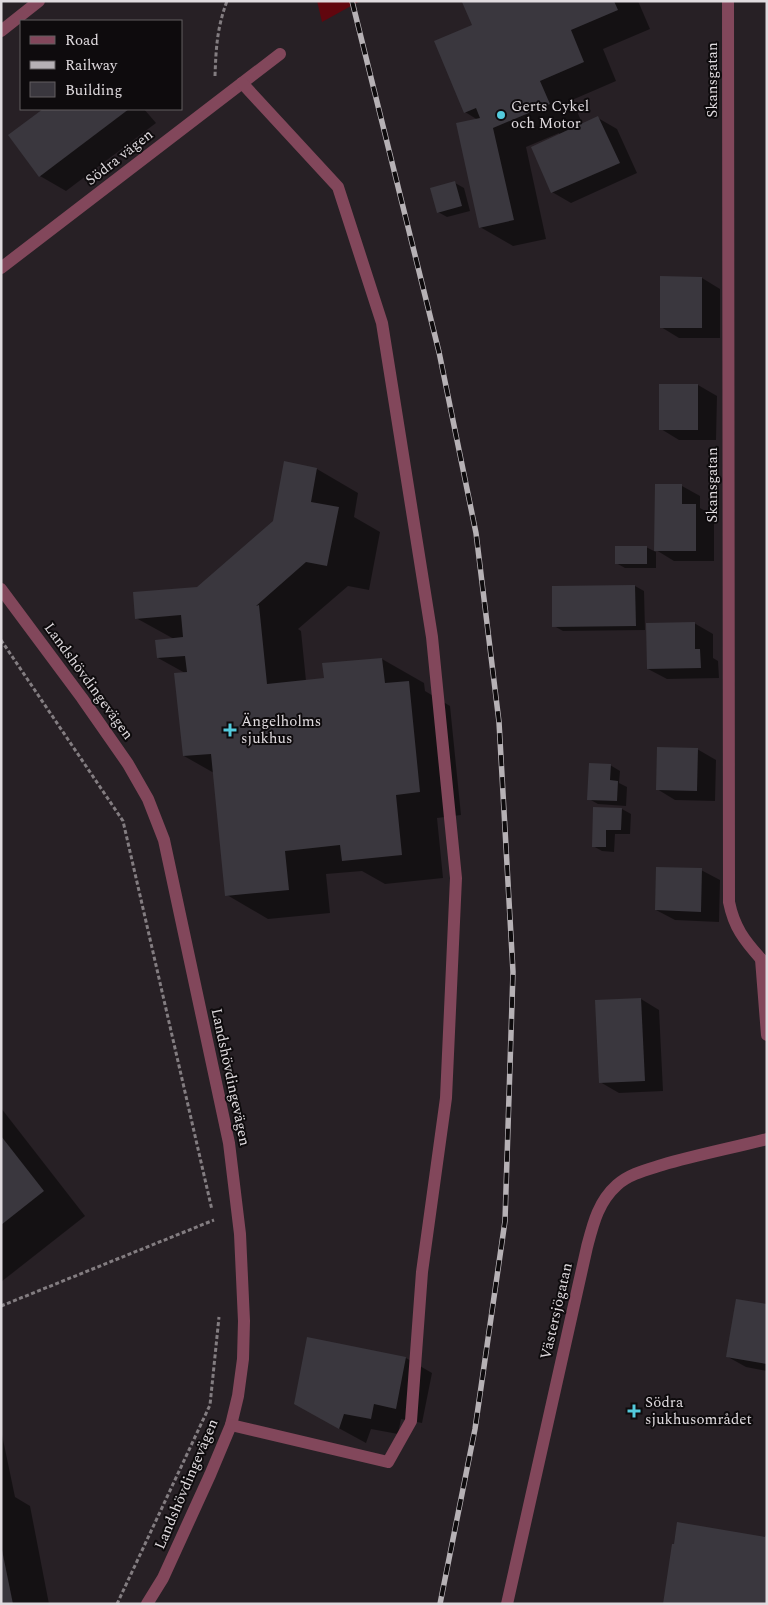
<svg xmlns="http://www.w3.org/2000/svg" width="768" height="1605" viewBox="0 0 768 1605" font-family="Spectral,serif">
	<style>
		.green { fill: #61060e }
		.shadow { fill: #0007 }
		.building { fill: #3a373e }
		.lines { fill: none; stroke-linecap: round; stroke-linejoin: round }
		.path { stroke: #837d81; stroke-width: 3; stroke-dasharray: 4 2.5; stroke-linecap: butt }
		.minor { stroke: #82475b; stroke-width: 12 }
		.rail-casing { stroke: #b6b1b5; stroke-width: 5.5 }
		.rail { stroke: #0e0b0d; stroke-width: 4; stroke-dasharray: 11; stroke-linecap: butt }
		.poi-dot { fill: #53cadc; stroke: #0e0b0d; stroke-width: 2 }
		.labels { text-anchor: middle; stroke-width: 4; stroke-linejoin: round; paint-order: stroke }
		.street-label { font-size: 15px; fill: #e0dbdf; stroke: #0e0b0d }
		.poi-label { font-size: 15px; fill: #e0dbdf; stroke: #0e0b0d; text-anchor: start }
	</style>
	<rect width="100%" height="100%" fill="#272025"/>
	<!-- green -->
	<polygon class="green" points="317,1 360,1 322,22"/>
	<!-- shadow -->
	<g class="shadow">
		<polygon points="467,1 638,1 650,29 603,49 616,81 572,100 583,125 598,118 617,129 637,173 571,203 552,192 560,135 559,133 526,147 546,239 513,246 480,227 478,120 465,112 474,26"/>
		<polygon points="45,109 144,109 156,123 66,191 40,176 10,135"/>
		<polygon points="455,183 464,188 470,211 447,217 438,212"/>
		<polygon points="702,278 720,289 720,338 679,338 661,327"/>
		<polygon points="698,385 717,396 716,440 679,440 661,429 660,386"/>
		<polygon points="317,469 358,493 354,517 380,532 369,590 348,586 298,629 301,631 306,681 325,680 382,659 424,683 425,691 450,706 461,815 437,818 443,878 385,884 362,871 326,874 330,913 268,919 227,895 214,773 184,756 185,673 158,658 174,639 136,618 198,588 274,522"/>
		<polygon points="656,485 682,486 700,496 700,508 714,516 714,561 674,561 656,550 656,568 625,568 616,563 646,547 656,552"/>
		<polygon points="635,586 644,591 645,630 563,631 554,626"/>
		<polygon points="694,623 713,634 713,658 718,661 719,678 667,679 648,669"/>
		<polygon points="697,749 716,760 715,801 675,800 657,789"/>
		<polygon points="610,765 620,771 619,783 627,787 626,806 598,804 589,799"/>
		<polygon points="622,809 631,814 630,834 615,834 614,852 602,851 593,846"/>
		<polygon points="701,870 720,880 719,922 675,920 656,910"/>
		<polygon points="641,999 659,1010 663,1091 619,1093 600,1082"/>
		<polygon points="1,1108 85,1216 1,1282"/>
		<polygon points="767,1306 767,1371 746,1367 728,1357"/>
		<polygon points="406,1358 432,1373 422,1423 401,1419 398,1434 371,1429 366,1443 322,1419"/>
		<polygon points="1,1430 15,1497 30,1506 49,1604 1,1604"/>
	</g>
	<!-- building -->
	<g class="building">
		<polygon points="464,1 614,1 618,10 571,30 584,62 540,81 550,104 493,128 514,220 479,228 456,123 480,118 476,108 464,113 434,41 472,25 462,2"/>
		<polygon points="43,109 129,109 39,177 8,135"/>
		<polygon points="598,116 620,163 551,193 531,147"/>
		<polygon points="455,181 462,206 437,213 430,188"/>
		<polygon points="660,276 702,277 702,328 660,328"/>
		<rect x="659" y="384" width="39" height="46"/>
		<polygon points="284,461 317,468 311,502 339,507 327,566 306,562 256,606 259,605 267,684 324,678 322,663 382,658 385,683 409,681 420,792 396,795 402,855 342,861 340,845 285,851 289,890 225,896 211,754 183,756 174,673 187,672 185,656 157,658 155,640 183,637 181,615 135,619 133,592 197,587 273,521"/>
		<polygon points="655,484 682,484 682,504 696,504 696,551 654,551"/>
		<rect x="615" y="546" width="32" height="18"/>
		<polygon points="635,585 636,626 552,627 552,586"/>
		<polygon points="695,622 695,649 700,649 701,668 647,669 646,623"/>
		<polygon points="657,747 698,748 697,791 656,790"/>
		<polygon points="589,763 611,764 610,780 618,781 617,801 587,800"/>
		<polygon points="593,807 622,808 621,830 606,830 606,847 592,847"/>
		<polygon points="656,867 702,868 701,912 655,910"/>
		<polygon points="641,998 645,1081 599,1083 595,1000"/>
		<polygon points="1,1136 44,1191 1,1225"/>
		<polygon points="736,1299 767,1304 767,1364 726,1357"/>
		<polygon points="307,1337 406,1357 396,1409 374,1404 371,1419 344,1414 339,1429 294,1404"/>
		<polygon points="677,1522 765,1537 767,1533 767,1604 663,1604 672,1544 674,1544"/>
		<polygon points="1,1550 2,1550 13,1604 1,1604"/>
	</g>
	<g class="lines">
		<!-- path -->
		<g class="path">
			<path d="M215 76C216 48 217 28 227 1"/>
			<polyline points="1,640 123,821 212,1210"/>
			<polyline points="1,1306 214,1220"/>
			<polyline points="117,1604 210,1405 219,1317"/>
		</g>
		<!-- minor -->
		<g class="minor">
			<path d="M728 1 729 902C734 927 744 940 761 959"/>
			<polyline points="1,31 39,1"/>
			<polyline points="1,268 280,54"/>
			<polyline points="1,589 82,698 128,764 148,799 164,840 229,1143 240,1234 244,1321 243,1359 238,1396 231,1425 210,1475 163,1578 147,1604"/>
			<polyline points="761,959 767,1035"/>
			<polyline points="231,1425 388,1462 411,1421 422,1272 446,1098 456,878 432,637 382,323 338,187 242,83"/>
			<path d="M507 1604 587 1247C593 1224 598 1202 617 1185 629 1174 646 1170 662 1165 696 1155 732 1148 767 1139"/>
		</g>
		<defs>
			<polyline id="rail" points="352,1 439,352 476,533 499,722 513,972 505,1221 475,1429 440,1604"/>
		</defs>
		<!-- rail casing -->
		<use href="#rail" class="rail-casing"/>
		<!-- rail -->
		<use href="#rail" class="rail"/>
	</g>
	<!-- markers -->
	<g class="poi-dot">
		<circle cx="501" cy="115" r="5"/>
		<path d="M227.5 722.5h5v5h5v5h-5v5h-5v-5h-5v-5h5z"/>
		<path d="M631.5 1403.5h5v5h5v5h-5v5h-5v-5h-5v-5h5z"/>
	</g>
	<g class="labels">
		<!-- street labels -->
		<g class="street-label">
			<text transform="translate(712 80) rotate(-90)" y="5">Skansgatan</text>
			<text transform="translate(119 157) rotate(-38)" y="5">Södra vägen</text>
			<text transform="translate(712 485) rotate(-90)" y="5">Skansgatan</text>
			<text transform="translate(89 681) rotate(54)" y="5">Landshövdingevägen</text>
			<text transform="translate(231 1077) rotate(78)" y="5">Landshövdingevägen</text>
			<text transform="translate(556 1311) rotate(-77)" y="5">Västersjögatan</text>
			<text transform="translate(186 1484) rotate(-67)" y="5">Landshövdingevägen</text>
		</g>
		<!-- poi labels -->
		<g class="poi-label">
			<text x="511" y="111">Gerts Cykel<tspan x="511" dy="17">och Motor</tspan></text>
			<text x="241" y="726">Ängelholms<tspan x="241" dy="17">sjukhus</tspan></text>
			<text x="645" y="1407">Södra<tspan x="645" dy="17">sjukhusområdet</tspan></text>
		</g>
	</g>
	<!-- border -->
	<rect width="768" height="1605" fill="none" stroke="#e0dbdf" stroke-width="5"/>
	<!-- legend -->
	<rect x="20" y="20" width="162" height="90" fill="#0e0b0d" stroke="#625e61"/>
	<rect x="30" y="36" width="25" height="8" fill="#82475b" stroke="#625e61"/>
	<text x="65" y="45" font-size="15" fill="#e0dbdf">Road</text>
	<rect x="30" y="61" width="25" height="8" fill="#b6b1b5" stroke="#625e61"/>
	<text x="65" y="70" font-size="15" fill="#e0dbdf">Railway</text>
	<rect x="30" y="82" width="25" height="15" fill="#3a373e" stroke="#625e61"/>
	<text x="65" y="95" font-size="15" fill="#e0dbdf">Building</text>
</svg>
